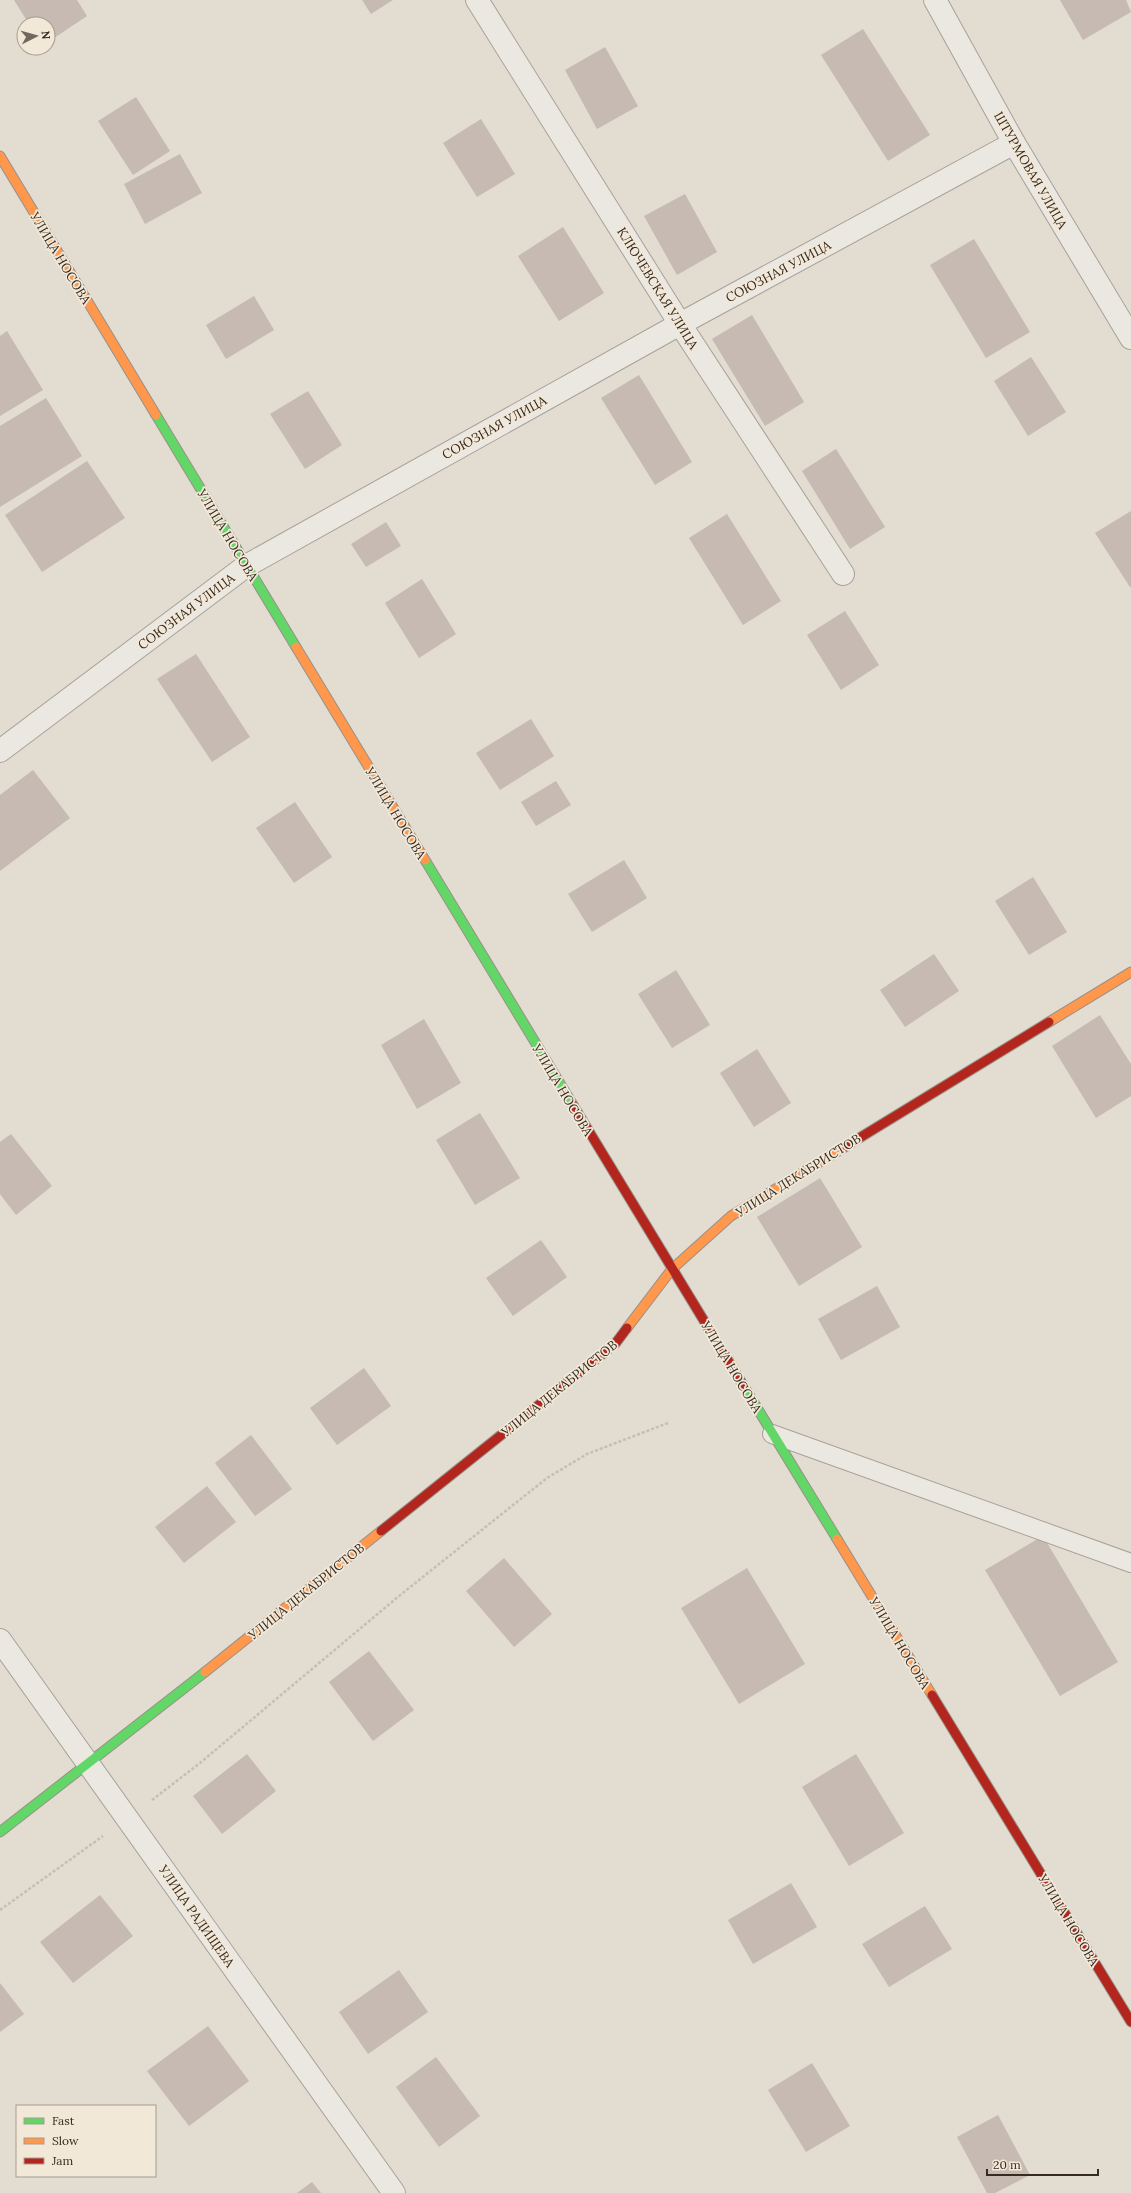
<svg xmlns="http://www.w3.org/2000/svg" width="1131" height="2193" viewBox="0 0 1131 2193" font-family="Lora,serif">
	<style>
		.building { fill: #c6bab2 }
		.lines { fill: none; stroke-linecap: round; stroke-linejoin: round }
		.lane-casing { stroke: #a8a199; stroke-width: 20 }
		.street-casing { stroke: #a8a199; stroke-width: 24 }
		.fast-casing { stroke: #989189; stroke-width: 11 }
		.slow-casing { stroke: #989189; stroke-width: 11 }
		.jam-casing { stroke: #989189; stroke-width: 11 }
		.path { stroke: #c4beb8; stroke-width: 2.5; stroke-dasharray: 3 2; stroke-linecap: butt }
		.lane { stroke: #ebe7e1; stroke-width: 18 }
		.street { stroke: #ebe7e1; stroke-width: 22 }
		.fast { stroke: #63d668; stroke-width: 9 }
		.slow { stroke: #ff974d; stroke-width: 9 }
		.jam { stroke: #b3261e; stroke-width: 9 }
		.labels { text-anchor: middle; stroke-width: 3.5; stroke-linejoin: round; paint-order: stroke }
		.street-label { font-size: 13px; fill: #372a21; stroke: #f2e8d8 }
	</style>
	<rect width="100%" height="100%" fill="#e2dcd1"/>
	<!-- building -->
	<g class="building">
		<polygon points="14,0 77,0 87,16 48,42 48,24 29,24"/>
		<polygon points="362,0 393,0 371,14"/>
		<polygon points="1060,0 1126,0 1131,12 1083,40"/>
		<polygon points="863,29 930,135 888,161 821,55"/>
		<polygon points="605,47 638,106 597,129 565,70"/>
		<polygon points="136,97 170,151 133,175 98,121"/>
		<polygon points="481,119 515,174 477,197 443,143"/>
		<polygon points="180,154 202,193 145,224 124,184"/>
		<polygon points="685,194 717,252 677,275 644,216"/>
		<polygon points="563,227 604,293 559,321 518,256"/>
		<polygon points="974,239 1030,332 986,358 930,265"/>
		<polygon points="254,296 274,330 226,359 206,325"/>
		<polygon points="752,315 804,402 765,426 712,339"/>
		<polygon points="7,331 43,390 0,416 0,336"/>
		<polygon points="1031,357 1066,412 1028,436 994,381"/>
		<polygon points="639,375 692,462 655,485 601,398"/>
		<polygon points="308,391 342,445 305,469 270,414"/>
		<polygon points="46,398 82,456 0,507 0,426"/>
		<polygon points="836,449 885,527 850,549 802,471"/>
		<polygon points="87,461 125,518 42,572 5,515"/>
		<polygon points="1131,511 1131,587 1130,587 1095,533"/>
		<polygon points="727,514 781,601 743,625 689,538"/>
		<polygon points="386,522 401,546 366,567 351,544"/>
		<polygon points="422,579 456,634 419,658 385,603"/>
		<polygon points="845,611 879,665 841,690 807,635"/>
		<polygon points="196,654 250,737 212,762 157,679"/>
		<polygon points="531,719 554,756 500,790 476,753"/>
		<polygon points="33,770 70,818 0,871 0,795"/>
		<polygon points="556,781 571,805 536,826 521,802"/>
		<polygon points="295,802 332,857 294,883 256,828"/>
		<polygon points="624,860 647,898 592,932 568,894"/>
		<polygon points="1033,877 1067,932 1029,955 995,901"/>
		<polygon points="934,954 959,991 905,1027 880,990"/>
		<polygon points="676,970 710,1025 672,1048 638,994"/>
		<polygon points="1100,1015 1131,1064 1131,1096 1096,1118 1052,1046"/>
		<polygon points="424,1019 461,1083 417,1109 381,1045"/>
		<polygon points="757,1049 791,1103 754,1127 720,1073"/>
		<polygon points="480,1113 520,1178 475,1205 436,1140"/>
		<polygon points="11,1134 52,1186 16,1215 0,1194 0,1142"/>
		<polygon points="820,1178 862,1247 799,1286 757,1217"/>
		<polygon points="541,1240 567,1277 513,1316 486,1278"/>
		<polygon points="877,1286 900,1327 841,1360 818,1319"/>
		<polygon points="364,1368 391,1406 337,1445 310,1408"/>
		<polygon points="251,1435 292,1489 255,1516 215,1463"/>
		<polygon points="207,1486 236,1522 184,1563 155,1527"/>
		<polygon points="1043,1536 1118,1662 1060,1696 985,1570"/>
		<polygon points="504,1558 552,1614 514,1647 466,1591"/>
		<polygon points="747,1568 805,1664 739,1704 681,1608"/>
		<polygon points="369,1651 414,1710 373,1741 329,1682"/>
		<polygon points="247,1754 276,1791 222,1834 193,1796"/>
		<polygon points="856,1754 904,1833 849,1866 802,1787"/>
		<polygon points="791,1883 817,1927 753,1964 728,1920"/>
		<polygon points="100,1895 133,1936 73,1983 40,1942"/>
		<polygon points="925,1906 952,1949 889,1987 862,1944"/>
		<polygon points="399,1970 428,2012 368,2054 339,2012"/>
		<polygon points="0,1983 24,2014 0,2032"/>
		<polygon points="208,2026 249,2081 189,2126 147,2071"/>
		<polygon points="436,2057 480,2116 439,2147 396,2087"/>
		<polygon points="812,2063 850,2126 806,2152 768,2090"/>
		<polygon points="998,2115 1030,2175 995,2193 987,2193 957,2137"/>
		<polygon points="312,2182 321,2193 297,2193"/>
	</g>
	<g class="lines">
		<defs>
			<polyline id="lane" points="772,1434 1131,1563"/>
			<g id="street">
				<polyline points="477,0 680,324 843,574"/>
				<polyline points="935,0 1014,143 1131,338"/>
				<polyline points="0,751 246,566 680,324 1014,143"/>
				<polyline points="0,1640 394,2193"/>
			</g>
			<g id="fast">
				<polyline points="156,415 296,647"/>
				<polyline points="425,860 573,1105"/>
				<polyline points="743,1385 837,1539"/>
				<polyline points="0,1832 205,1672"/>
			</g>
			<g id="slow">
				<polyline points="0,156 156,415"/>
				<polyline points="296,647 425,860"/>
				<polyline points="1049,1022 1131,972"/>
				<polyline points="627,1328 672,1269 731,1216 843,1148"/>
				<polyline points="837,1539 932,1695"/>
				<polyline points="205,1672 381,1531"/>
			</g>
			<g id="jam">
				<polyline points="573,1105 743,1385"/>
				<polyline points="843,1148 1049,1022"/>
				<polyline points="381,1531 615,1344 627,1328"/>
				<polyline points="932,1695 1131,2022"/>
			</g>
		</defs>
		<!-- lane casing -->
		<use href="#lane" class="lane-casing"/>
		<!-- street casing -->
		<use href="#street" class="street-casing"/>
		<!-- fast casing -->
		<use href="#fast" class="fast-casing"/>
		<!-- slow casing -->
		<use href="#slow" class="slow-casing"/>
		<!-- jam casing -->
		<use href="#jam" class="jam-casing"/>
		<!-- path -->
		<g class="path">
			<polyline points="152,1800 200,1763 399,1596 547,1478 587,1454 668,1423"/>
			<polyline points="0,1910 103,1836"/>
		</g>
		<!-- lane -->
		<use href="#lane" class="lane"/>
		<!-- street -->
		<use href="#street" class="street"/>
		<!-- fast -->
		<use href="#fast" class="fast"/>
		<!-- slow -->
		<use href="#slow" class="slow"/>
		<!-- jam -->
		<use href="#jam" class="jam"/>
	</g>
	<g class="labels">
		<!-- street labels -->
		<g class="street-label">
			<text transform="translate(1031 170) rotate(60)" y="5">ШТУРМОВАЯ УЛИЦА</text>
			<text transform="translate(61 258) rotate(59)" y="5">УЛИЦА НОСОВА</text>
			<text transform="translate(778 271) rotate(-28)" y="5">СОЮЗНАЯ УЛИЦА</text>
			<text transform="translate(658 288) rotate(58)" y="5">КЛЮЧЕВСКАЯ УЛИЦА</text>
			<text transform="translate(494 427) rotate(-29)" y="5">СОЮЗНАЯ УЛИЦА</text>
			<text transform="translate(228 535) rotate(59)" y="5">УЛИЦА НОСОВА</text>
			<text transform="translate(186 611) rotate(-37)" y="5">СОЮЗНАЯ УЛИЦА</text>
			<text transform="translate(396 813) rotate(59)" y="5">УЛИЦА НОСОВА</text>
			<text transform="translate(563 1090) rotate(59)" y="5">УЛИЦА НОСОВА</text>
			<text transform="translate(798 1175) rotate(-32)" y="5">УЛИЦА ДЕКАБРИСТОВ</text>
			<text transform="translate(732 1367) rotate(59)" y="5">УЛИЦА НОСОВА</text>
			<text transform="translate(559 1388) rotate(-39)" y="5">УЛИЦА ДЕКАБРИСТОВ</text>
			<text transform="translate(306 1591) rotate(-39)" y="5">УЛИЦА ДЕКАБРИСТОВ</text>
			<text transform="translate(900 1643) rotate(59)" y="5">УЛИЦА НОСОВА</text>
			<text transform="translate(197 1916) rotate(55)" y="5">УЛИЦА РАДИЩЕВА</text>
			<text transform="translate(1069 1920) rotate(59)" y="5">УЛИЦА НОСОВА</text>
		</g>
	</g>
	<!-- legend -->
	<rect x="16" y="2105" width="140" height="72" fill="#f2e8d8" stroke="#a79c8f"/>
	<rect x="24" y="2118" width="20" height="6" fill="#63d668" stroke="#a79c8f"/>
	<text x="52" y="2125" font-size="12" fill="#372a21">Fast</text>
	<rect x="24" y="2138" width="20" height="6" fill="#ff974d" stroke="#a79c8f"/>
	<text x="52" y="2145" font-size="12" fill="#372a21">Slow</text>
	<rect x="24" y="2158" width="20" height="6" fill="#b3261e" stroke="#a79c8f"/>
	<text x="52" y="2165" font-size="12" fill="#372a21">Jam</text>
	<!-- north arrow -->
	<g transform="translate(36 36) rotate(84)"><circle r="19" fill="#f2e8d8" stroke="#a79c8f"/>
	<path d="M0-3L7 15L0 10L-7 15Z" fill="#73685f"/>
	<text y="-6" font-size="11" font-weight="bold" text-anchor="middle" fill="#372a21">N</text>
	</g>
	<!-- scale -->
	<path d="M987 2169v6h111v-6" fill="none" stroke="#372a21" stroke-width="2"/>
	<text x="993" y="2169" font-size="12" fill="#372a21" stroke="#f2e8d8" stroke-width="3" paint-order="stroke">20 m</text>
</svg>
